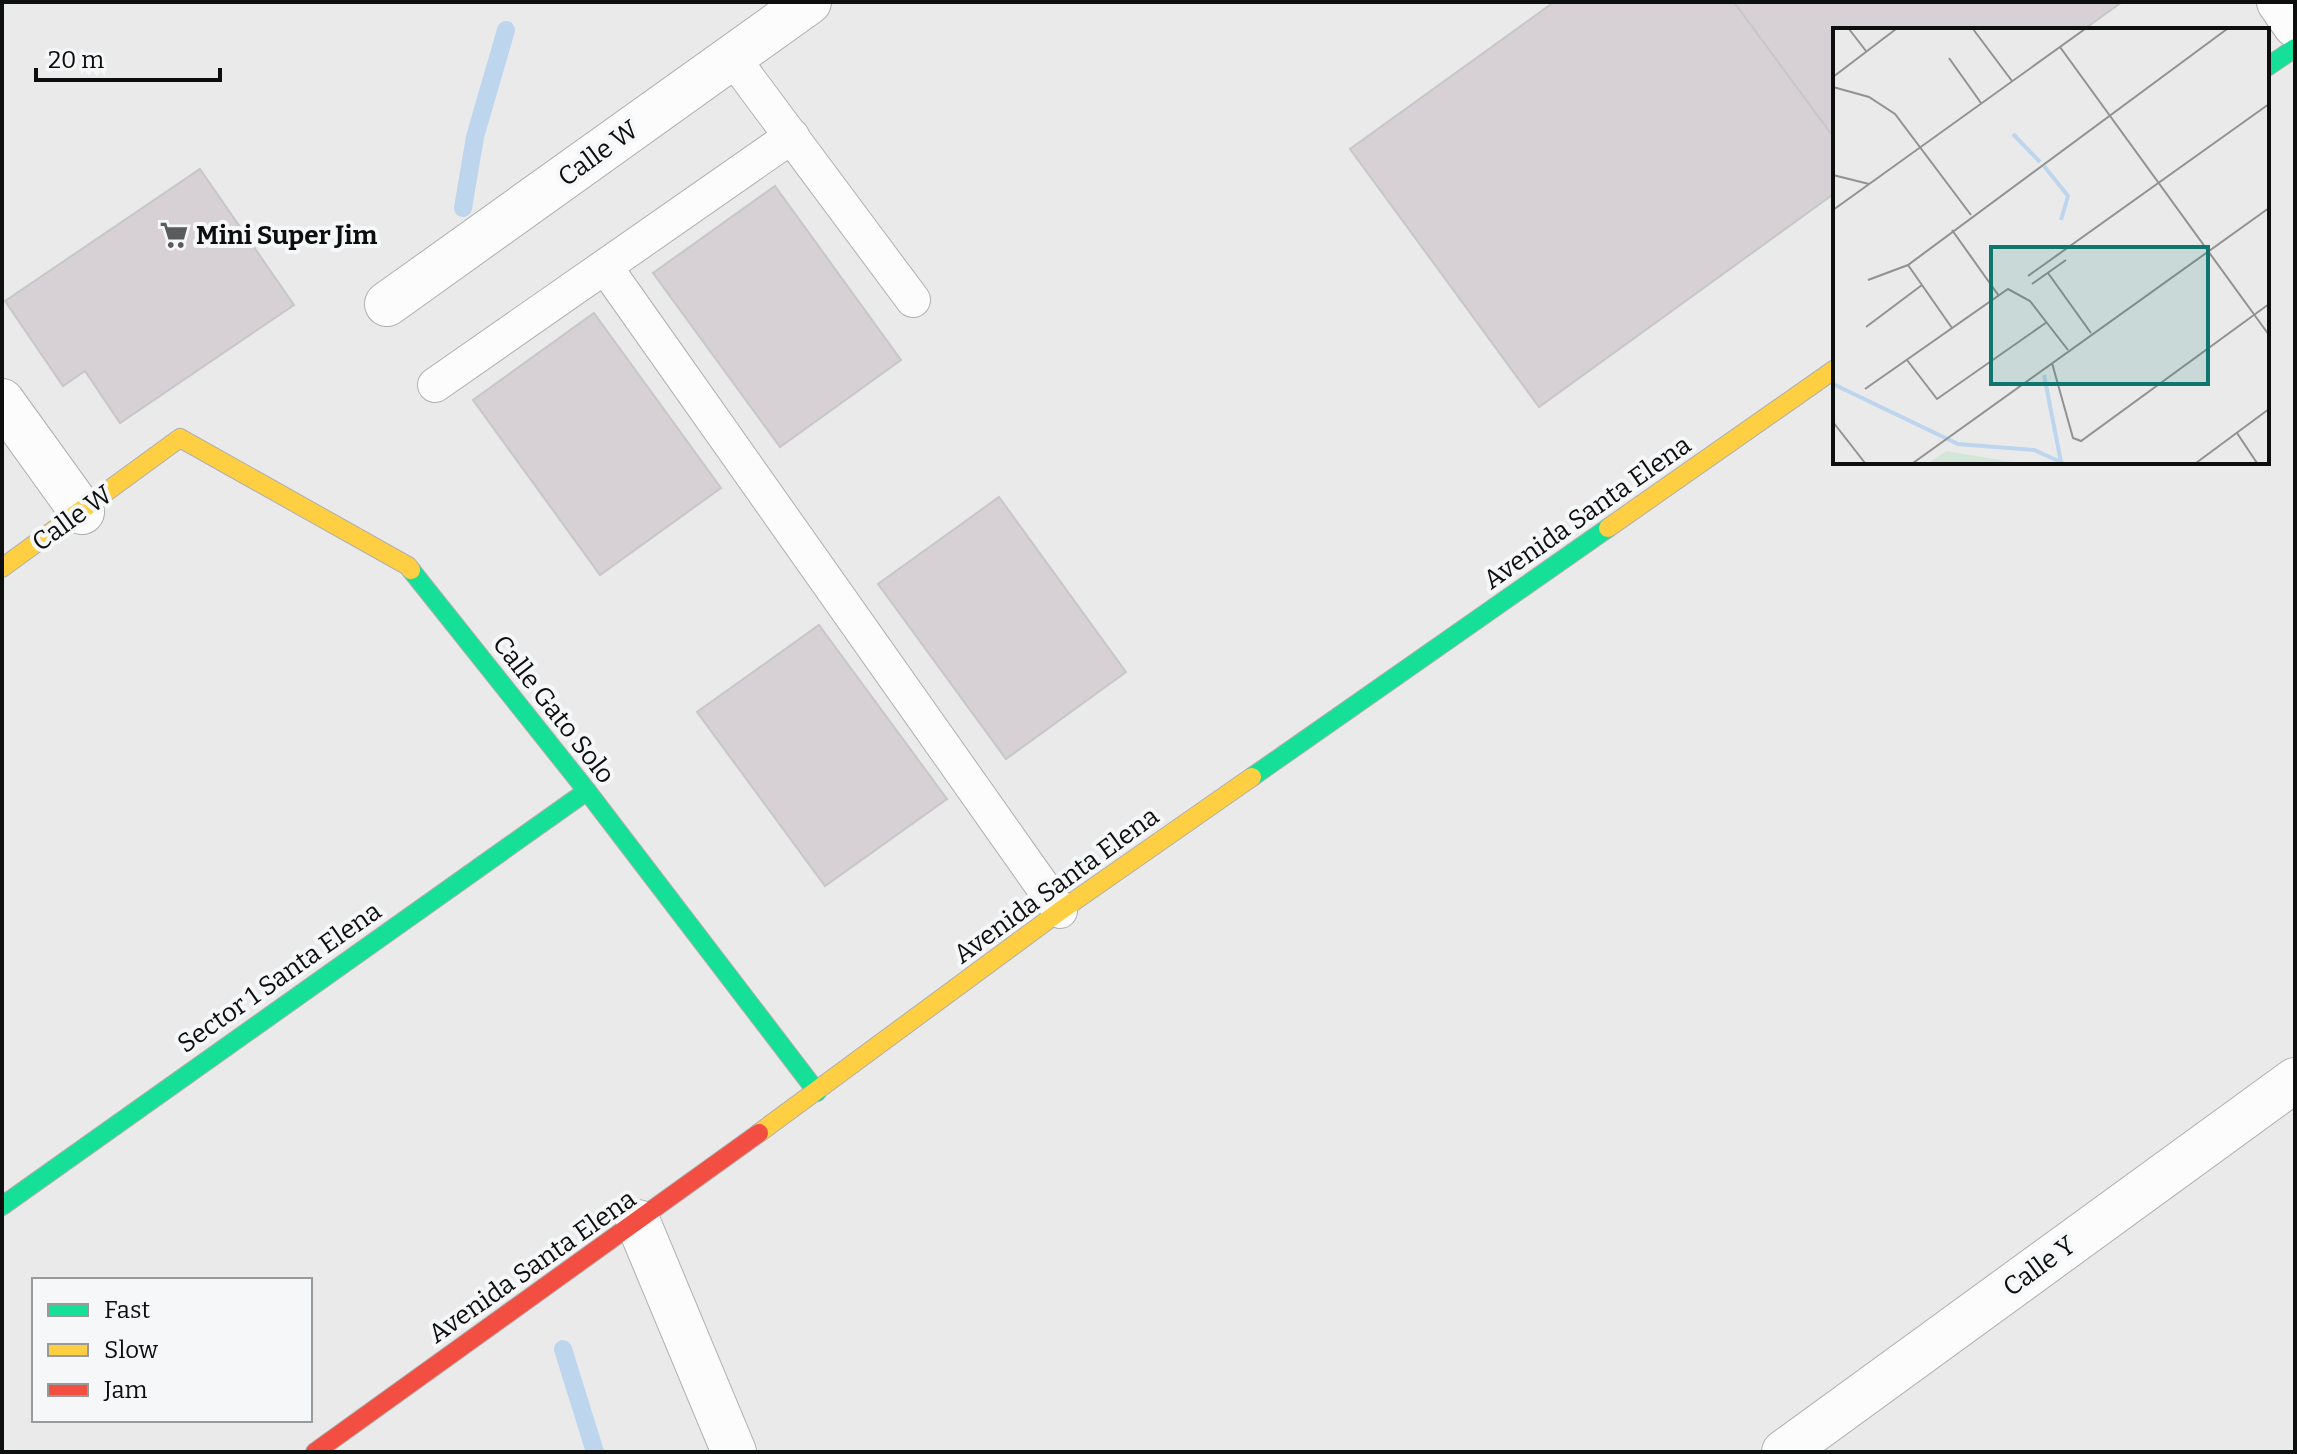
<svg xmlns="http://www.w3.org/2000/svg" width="2297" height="1454" viewBox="0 0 2297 1454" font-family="Bitter,serif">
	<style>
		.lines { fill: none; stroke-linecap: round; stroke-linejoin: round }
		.stream { stroke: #bed5ee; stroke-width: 18 }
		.building { fill: #d7d1d6; stroke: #c7c7c7; stroke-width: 2 }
		.lane-casing { stroke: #afafaf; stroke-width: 36 }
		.street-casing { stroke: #afafaf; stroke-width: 46 }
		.fast-casing { stroke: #afafaf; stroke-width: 20 }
		.slow-casing { stroke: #afafaf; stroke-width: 20 }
		.jam-casing { stroke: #afafaf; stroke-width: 20 }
		.lane { stroke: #fcfcfc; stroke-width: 34 }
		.street { stroke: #fcfcfc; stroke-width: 44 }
		.fast { stroke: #16e098; stroke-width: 18 }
		.slow { stroke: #ffcf43; stroke-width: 18 }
		.jam { stroke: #f24e42; stroke-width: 18 }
		.labels { text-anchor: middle; stroke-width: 8; stroke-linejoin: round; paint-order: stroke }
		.street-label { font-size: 26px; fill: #0d0e0e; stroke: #f6f7f8 }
		.poi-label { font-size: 26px; font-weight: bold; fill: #0d0e0e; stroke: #f6f7f8; text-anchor: start }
		.inset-river { fill: none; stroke: #bed5ee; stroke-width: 4 }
		.inset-road { fill: none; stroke: #929292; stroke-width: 2 }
		.view { fill: #0f766e; fill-opacity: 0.15; stroke: #0f766e; stroke-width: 4 }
		.inset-edge { fill: none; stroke: #0d0e0e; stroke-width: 4 }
	</style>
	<rect width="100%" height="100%" fill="#eaeaea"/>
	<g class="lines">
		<!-- stream -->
		<g class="stream">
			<polyline points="463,208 475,137 506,30"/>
			<polyline points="563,1349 595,1452"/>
		</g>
	</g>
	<!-- building -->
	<g class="building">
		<polygon points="1554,2 1734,2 1835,139 1835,193 1539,407 1350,149"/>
		<polygon points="1734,2 2122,2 2083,30 1835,30 1835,139"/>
		<polygon points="200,169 294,305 120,423 85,371 63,386 5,301"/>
		<polygon points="775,186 901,360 780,447 653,273"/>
		<polygon points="594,313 721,488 600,575 473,400"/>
		<polygon points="999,497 1126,672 1006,759 878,584"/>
		<polygon points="819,625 947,799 825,886 697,712"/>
	</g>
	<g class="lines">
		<defs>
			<g id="lane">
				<polyline points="732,57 913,300"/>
				<polyline points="606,268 1060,911"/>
				<polyline points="435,385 792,136"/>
			</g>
			<g id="street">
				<polyline points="2279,2 2295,25"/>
				<polyline points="387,304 809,2"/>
				<polyline points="2,401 82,512"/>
				<polyline points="638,1222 734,1452"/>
				<polyline points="1784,1452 2295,1080"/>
			</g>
			<g id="fast">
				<polyline points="2267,67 2295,48"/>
				<polyline points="411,570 587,791 817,1092"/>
				<polyline points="1252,777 1608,528"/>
				<polyline points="2,1206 587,791"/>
			</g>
			<g id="slow">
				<polyline points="1608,528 1835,369"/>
				<polyline points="2,568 180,438 408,566 411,570"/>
				<polyline points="759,1133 1060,911 1252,777"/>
			</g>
			<polyline id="jam" points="315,1452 759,1133"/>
		</defs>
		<!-- lane casing -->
		<use href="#lane" class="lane-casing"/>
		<!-- street casing -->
		<use href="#street" class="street-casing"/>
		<!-- fast casing -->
		<use href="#fast" class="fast-casing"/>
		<!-- slow casing -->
		<use href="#slow" class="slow-casing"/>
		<!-- jam casing -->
		<use href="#jam" class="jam-casing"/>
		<!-- lane -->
		<use href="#lane" class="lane"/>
		<!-- street -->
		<use href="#street" class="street"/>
		<!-- fast -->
		<use href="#fast" class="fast"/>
		<!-- slow -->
		<use href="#slow" class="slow"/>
		<!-- jam -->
		<use href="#jam" class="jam"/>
	</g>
	<!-- icons -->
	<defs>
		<symbol id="supermarket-bare" viewBox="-9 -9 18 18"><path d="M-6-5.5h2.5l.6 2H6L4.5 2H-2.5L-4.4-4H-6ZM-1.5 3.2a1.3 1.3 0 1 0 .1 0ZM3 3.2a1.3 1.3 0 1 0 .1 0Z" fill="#5a5b5b" stroke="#f6f7f8" stroke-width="2.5" paint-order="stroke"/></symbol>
	</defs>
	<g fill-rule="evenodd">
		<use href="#supermarket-bare" x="154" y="215" width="40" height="40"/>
	</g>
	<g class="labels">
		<!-- street labels -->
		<g class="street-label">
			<text transform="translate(598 153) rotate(-36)" y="9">Calle W</text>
			<text transform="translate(1587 512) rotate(-35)" y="9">Avenida Santa Elena</text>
			<text transform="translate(72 518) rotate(-36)" y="9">Calle W</text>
			<text transform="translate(554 709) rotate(52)" y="9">Calle Gato Solo</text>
			<text transform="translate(1056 885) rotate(-36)" y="9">Avenida Santa Elena</text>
			<text transform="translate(279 977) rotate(-35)" y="9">Sector 1 Santa Elena</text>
			<text transform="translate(532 1266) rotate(-35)" y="9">Avenida Santa Elena</text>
			<text transform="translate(2039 1266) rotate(-36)" y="9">Calle Y</text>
		</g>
		<!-- poi labels -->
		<g class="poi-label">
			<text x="196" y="244">Mini Super Jim</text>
		</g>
	</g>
	<!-- overview -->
	<g transform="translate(1833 28)">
		<rect width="436" height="436" fill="#eaeaea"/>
		<path d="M113 423 185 435H96Z" fill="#d3e6d7"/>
		<path class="inset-river" d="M180 106 207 134M211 138 235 168 228 192M211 347 228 434M0 356 125 416 201 422 230 435"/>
		<path class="inset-road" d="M16 1 33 23M140 1 179 53M227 19 436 307M116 30 148 75M0 49 63 1M0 59 36 69 62 86 138 187M0 147 36 156M0 182 252 1M119 202 166 268M75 237 119 300M215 245 258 305M195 248 436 76M35 252 75 237 394 1M199 256 233 232M33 299 89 257M74 332 104 371 214 294M219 335 240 410 248 413 436 276M32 361 175 261 197 273 235 322M0 394 32 435M404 405 424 435M80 435 436 180M363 435 436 381"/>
		<path class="view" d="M158 219H375V356H158Z"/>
		<rect width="436" height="436" class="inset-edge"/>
	</g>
	<!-- border -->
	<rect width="2297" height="1454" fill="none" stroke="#0d0e0e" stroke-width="8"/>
	<!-- legend -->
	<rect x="32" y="1278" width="280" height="144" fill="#f6f7f8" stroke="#999a9a" stroke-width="2"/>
	<rect x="48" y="1304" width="40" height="12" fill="#16e098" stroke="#999a9a" stroke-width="2"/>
	<text x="104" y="1318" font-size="24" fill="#0d0e0e">Fast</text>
	<rect x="48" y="1344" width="40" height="12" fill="#ffcf43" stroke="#999a9a" stroke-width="2"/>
	<text x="104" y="1358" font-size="24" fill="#0d0e0e">Slow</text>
	<rect x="48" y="1384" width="40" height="12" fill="#f24e42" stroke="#999a9a" stroke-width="2"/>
	<text x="104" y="1398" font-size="24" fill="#0d0e0e">Jam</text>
	<!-- scale -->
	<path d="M36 68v12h184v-12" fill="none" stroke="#0d0e0e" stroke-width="4"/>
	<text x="48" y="68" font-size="24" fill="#0d0e0e" stroke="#f6f7f8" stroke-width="6" paint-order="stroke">20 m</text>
</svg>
